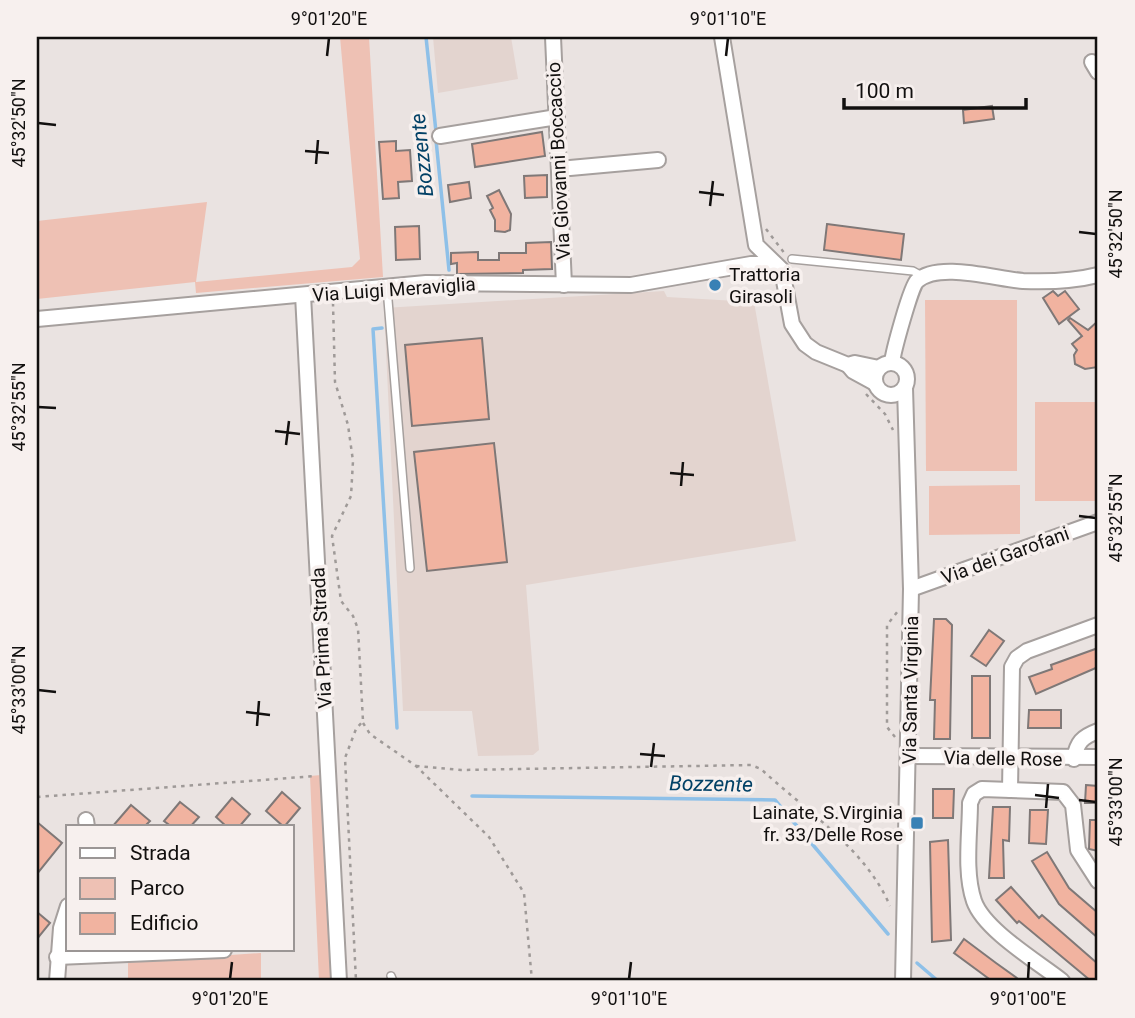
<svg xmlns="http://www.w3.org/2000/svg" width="1135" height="1018" viewBox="0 0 1135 1018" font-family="Roboto,sans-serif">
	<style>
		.built { fill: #e3d4cf }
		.green { fill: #eec1b4 }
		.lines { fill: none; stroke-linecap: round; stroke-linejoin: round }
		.stream { stroke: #8ec0e8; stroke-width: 3.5 }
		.building { fill: #f1b3a0; stroke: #7f7877; stroke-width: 2 }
		.service-casing { stroke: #a6a09e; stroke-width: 10 }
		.minor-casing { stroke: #a6a09e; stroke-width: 18 }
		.path { stroke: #9f9a98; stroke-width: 2.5; stroke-dasharray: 3.5 5; stroke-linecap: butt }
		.service { stroke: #fff; stroke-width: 7 }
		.minor { stroke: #fff; stroke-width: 14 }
		.ticks { fill: none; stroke: #12100f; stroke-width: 2.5 }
		.poi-dot { fill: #3981b5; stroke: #f7f0ee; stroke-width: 2.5 }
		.labels { text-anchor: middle; stroke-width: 7; stroke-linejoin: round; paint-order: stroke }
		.street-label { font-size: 19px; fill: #12100f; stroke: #f7f0ee }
		.poi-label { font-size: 19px; fill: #12100f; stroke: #f7f0ee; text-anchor: start }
		.water-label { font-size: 21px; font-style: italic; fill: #024166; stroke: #f7f0ee }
		.neatline { fill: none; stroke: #12100f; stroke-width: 2.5 }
		.ticks-label { font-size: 18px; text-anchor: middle; fill: #12100f }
	</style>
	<rect width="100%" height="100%" fill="#eae3e1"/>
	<!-- built -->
	<g class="built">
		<polygon points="433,37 511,37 518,79 438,93"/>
		<polygon points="664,291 667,297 754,302 796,541 526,585 539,750 533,755 478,756 472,711 403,711 384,308"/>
	</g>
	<!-- green -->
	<g class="green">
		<polygon points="340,37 369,37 383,277 196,293 195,282 37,299 37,221 207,202 196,282 352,267 360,259"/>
		<polygon points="925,300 1017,300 1017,471 926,471"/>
		<rect x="1035" y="402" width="63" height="99"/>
		<polygon points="1020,485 1020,534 929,535 929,486"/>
		<polygon points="321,775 332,970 333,981 319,981 310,776"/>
		<polygon points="261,953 261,981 128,981 128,962"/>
	</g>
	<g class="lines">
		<!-- stream -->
		<g class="stream">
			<polyline points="426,37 436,132"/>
			<polyline points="436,140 449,270"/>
			<polyline points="382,328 373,329 397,728"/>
			<polyline points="472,796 775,800 888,934"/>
			<polyline points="917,963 938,981"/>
		</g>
	</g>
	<!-- building -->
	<g class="building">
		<polygon points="992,106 994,119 964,123 963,110"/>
		<polygon points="542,132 545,156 475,167 472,144"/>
		<polygon points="396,141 396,151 410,150 412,181 398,182 399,198 383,199 379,142"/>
		<polygon points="547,175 547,197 525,198 524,176"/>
		<polygon points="469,182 471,198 450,202 448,185"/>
		<polygon points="499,190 511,214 510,230 505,232 495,231 495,220 490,210 493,208 487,196"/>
		<polygon points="827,224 904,234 901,260 824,250"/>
		<polygon points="419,226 420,259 396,260 395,227"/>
		<polygon points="551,242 552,269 523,270 523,273 457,274 457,263 451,264 451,253 478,252 478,260 499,260 499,253 526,253 526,243"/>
		<polygon points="1053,291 1058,296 1065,291 1079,309 1059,324 1043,298"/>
		<polygon points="1070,318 1088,330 1098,321 1098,367 1085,369 1075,364 1074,355 1077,350 1072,344 1082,336 1068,320"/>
		<polygon points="482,338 489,419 412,426 405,345"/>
		<polygon points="494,443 507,562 427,571 414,452"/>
		<polygon points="934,619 946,619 952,625 950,739 934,739 935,700 930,700"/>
		<polygon points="989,630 1004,641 986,666 971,656"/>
		<polygon points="1098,648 1098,667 1036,694 1029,677 1052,669 1051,665"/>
		<rect x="972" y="676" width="18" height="62"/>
		<polygon points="1029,710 1061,710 1061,728 1028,728"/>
		<polygon points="1086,785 1098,786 1098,803 1085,803"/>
		<polygon points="933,789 954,789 953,818 933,818"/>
		<polygon points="282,792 300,808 284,827 266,811"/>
		<polygon points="232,798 250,814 239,827 227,827 216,817"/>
		<polygon points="180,802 199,817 190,827 172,827 164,821"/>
		<polygon points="131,805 150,821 144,827 112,827"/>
		<polygon points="993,807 1010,807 1009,841 1003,840 1004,878 989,878"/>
		<polygon points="1030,810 1048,810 1046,844 1029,843"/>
		<polygon points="1090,820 1098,820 1098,851 1089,849"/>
		<polygon points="37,822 62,843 37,874"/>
		<polygon points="948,840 951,940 932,942 930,842"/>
		<polygon points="1047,852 1069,888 1098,913 1098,938 1059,904 1032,861"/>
		<polygon points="1011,887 1039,918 1042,915 1098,964 1098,981 1091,981 1019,921 1017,923 996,900"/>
		<polygon points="37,912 50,923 37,939"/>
		<polygon points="964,939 996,963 1021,981 992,981 954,953"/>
	</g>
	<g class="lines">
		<defs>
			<g id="service">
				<polyline points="792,259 913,271 922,276"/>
				<polyline points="387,288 410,568"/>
				<polyline points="391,976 393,981"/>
			</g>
			<g id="minor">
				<polyline points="553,37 564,285"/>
				<polyline points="722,37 756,245 782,270 792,324 805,344 816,352 848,365 855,363 879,368"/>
				<polyline points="1092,62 1098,72"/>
				<polyline points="440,136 557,117"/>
				<polyline points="559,169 658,160"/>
				<polyline points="303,295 339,981"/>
				<polyline points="37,319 426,283 631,285 751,264 775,264"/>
				<circle cx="891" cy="379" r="16"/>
				<path d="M892 363C893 352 911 286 917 281 938 261 996 279 1023 281 1048 282 1074 281 1098 275"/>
				<polyline points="848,365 853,371 875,383"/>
				<polyline points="911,589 1098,522"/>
				<polyline points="908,756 1098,757"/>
				<path d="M1074 759C1077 742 1082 737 1098 731"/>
				<polyline points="1010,790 1012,667 1017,658 1027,651 1098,625"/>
				<polyline points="86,820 87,827"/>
				<polyline points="57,957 224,950"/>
				<polyline points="57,981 61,928 68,906"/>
				<polyline points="903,981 911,589 905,388"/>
				<path d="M1062 981C1038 962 984 930 974 901 964 872 970 833 970 803L974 794 982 789 1063 792 1073 805 1078 850 1098 881"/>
			</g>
		</defs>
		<!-- service casing -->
		<use href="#service" class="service-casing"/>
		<!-- minor casing -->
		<use href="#minor" class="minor-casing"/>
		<!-- path -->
		<g class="path">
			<polyline points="766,229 785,254"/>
			<polyline points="333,303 335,382 348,425 353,461 351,496 332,536 341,601 353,616 358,629 363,721 356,729 345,758 356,981"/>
			<polyline points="866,394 885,414 893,430"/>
			<polyline points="363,723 370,734 416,766 489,837 524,893 532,981"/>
			<polyline points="895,737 887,727 887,625 898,611"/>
			<path d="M416 766 461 770 751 765 761 769C805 810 866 849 890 906"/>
			<polyline points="37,797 316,776"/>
		</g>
		<!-- service -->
		<use href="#service" class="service"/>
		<!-- minor -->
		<use href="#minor" class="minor"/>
	</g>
	<!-- ticks -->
	<path class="ticks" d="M327 56 329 38M726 56 728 38M38 123 56 125M305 151 329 153M316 164 318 140M699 192 724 195M710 206 713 181M1079 232 1096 234M38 407 56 408M275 431 300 434M286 445 289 421M670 473 694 475M681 486 683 462M1079 516 1096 518M38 690 56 692M246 712 270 715M257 726 259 701M640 754 665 756M651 767 654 743M1035 795 1059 798M1079 800 1096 802M1046 808 1048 784M230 979 232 962M629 979 631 962M1028 979 1029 962"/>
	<!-- markers -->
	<g class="poi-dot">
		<circle cx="715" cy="285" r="7"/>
		<rect x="910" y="816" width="14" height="14" rx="3.5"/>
	</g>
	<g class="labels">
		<!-- street labels -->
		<g class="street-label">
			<text transform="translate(558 161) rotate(-93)" y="7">Via Giovanni Boccaccio</text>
			<text transform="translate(394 289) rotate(-4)" y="7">Via Luigi Meraviglia</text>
			<text transform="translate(1005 555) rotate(-20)" y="7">Via dei Garofani</text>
			<text transform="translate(321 638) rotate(-93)" y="7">Via Prima Strada</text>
			<text transform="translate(910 690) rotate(-89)" y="7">Via Santa Virginia</text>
			<text transform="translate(1003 758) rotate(1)" y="7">Via delle Rose</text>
		</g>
		<!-- poi labels -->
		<g class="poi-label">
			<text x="729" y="281">Trattoria<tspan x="729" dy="22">Girasoli</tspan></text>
			<text x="903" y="819" text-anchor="end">Lainate, S.Virginia<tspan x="903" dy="22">fr. 33/Delle Rose</tspan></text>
		</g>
		<!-- water labels -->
		<g class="water-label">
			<text transform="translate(422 155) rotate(-96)" y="7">Bozzente</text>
			<text transform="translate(711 784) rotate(1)" y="7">Bozzente</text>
		</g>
	</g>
	<!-- border -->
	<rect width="1135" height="1018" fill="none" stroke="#f7f0ee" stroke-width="77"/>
	<!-- legend -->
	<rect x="66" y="825" width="228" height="126" fill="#f7f0ee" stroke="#9b9695" stroke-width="2"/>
	<rect x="80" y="848" width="35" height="10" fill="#ffffff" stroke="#9b9695" stroke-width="2"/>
	<text x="130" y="860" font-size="21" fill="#12100f">Strada</text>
	<rect x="80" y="878" width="35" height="21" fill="#eec1b4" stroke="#9b9695" stroke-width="2"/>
	<text x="130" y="895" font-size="21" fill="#12100f">Parco</text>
	<rect x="80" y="913" width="35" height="21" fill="#f1b3a0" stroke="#9b9695" stroke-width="2"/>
	<text x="130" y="930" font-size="21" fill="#12100f">Edificio</text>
	<!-- scale -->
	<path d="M844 98v10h182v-10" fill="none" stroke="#12100f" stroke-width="3.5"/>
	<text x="855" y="98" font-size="21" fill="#12100f" stroke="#f7f0ee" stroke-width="5" paint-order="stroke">100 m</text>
	<rect x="38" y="38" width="1058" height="941" class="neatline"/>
	<g class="ticks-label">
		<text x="329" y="25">9°01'20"E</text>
		<text x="728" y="25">9°01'10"E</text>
		<text transform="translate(19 123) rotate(-90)" y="6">45°32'50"N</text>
		<text transform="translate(1116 234) rotate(-90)" y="6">45°32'50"N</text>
		<text transform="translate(19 407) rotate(-90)" y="6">45°32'55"N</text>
		<text transform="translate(1116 518) rotate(-90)" y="6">45°32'55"N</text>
		<text transform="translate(19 690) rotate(-90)" y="6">45°33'00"N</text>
		<text transform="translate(1116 802) rotate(-90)" y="6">45°33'00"N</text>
		<text x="230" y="1005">9°01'20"E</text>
		<text x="629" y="1005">9°01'10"E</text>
		<text x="1028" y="1005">9°01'00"E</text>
	</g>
</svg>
